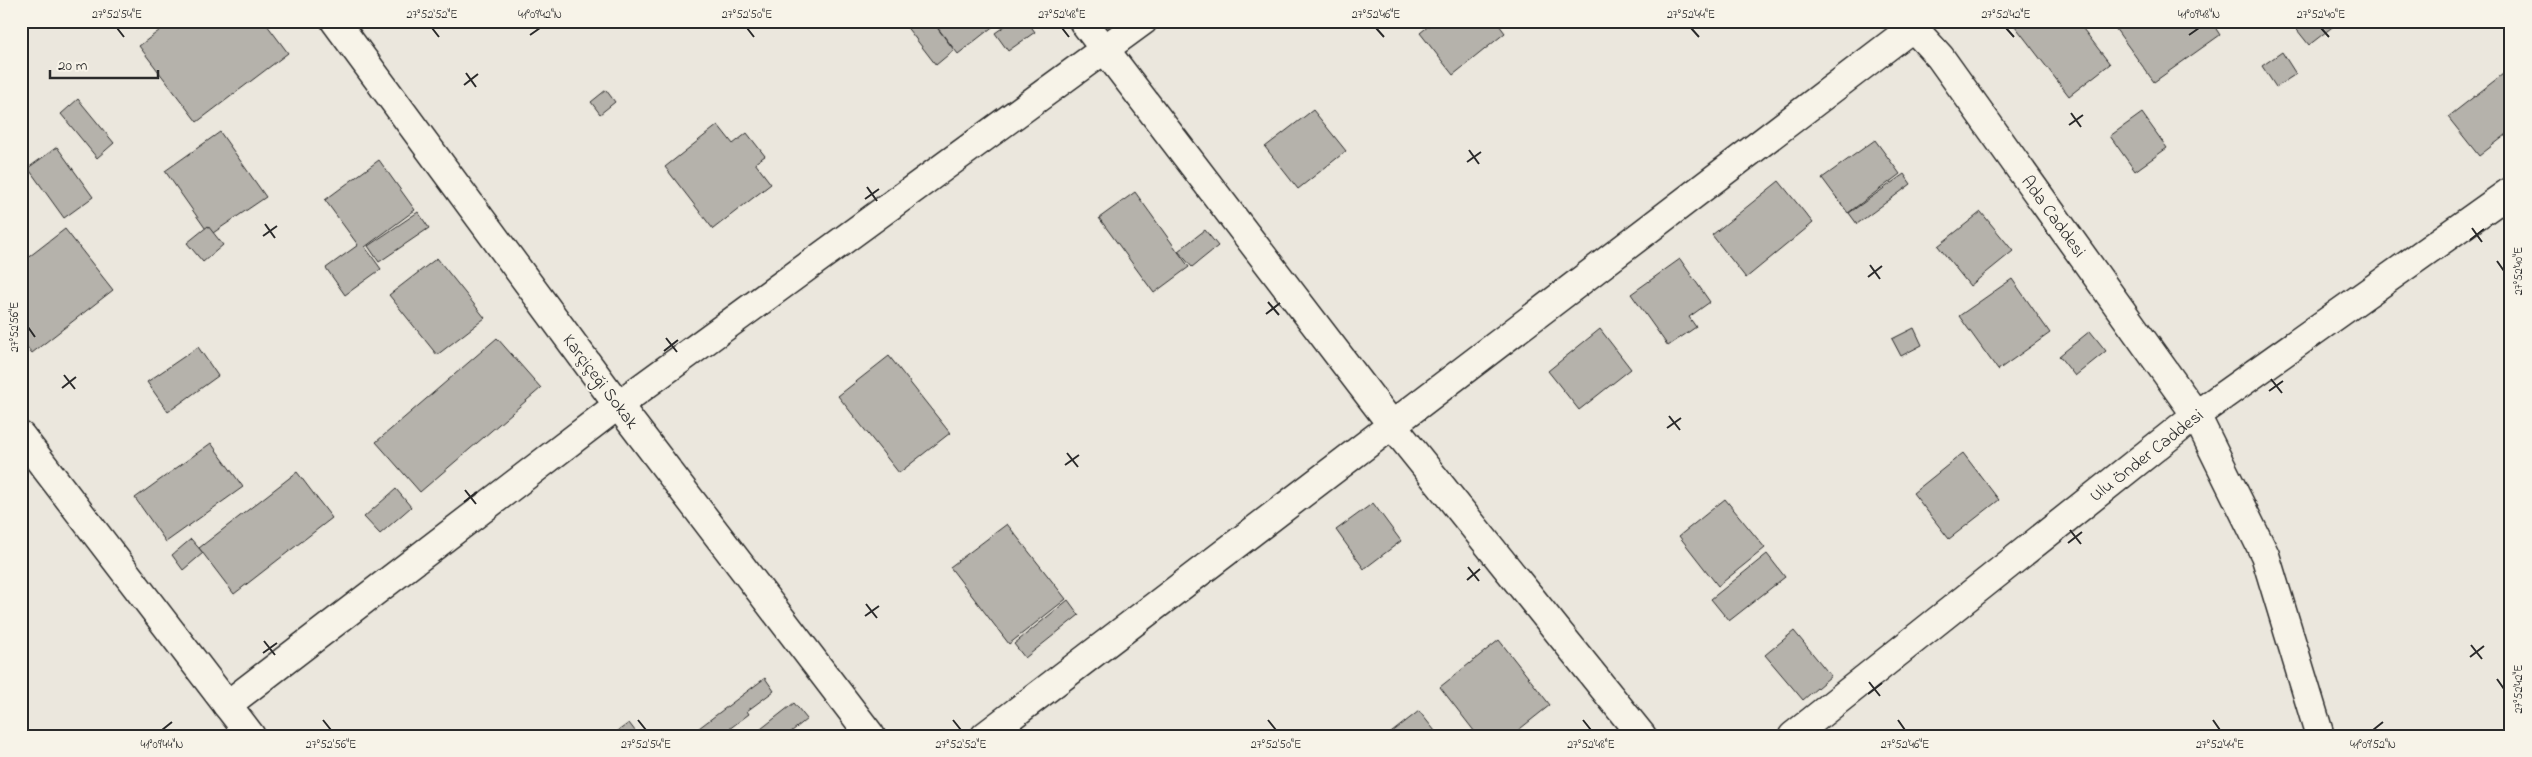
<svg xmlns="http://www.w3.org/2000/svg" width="2532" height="757" viewBox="0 0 2532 757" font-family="'Indie Flower',sans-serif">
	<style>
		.building { fill: #b5b2ab; stroke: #2b2b2b }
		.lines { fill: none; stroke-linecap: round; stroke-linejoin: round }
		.minor-casing { stroke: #2b2b2b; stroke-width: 31 }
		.secondary-casing { stroke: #2b2b2b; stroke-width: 31 }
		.minor { stroke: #f7f3e8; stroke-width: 28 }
		.secondary { stroke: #f7f3e8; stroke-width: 28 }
		.ticks { fill: none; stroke: #2b2b2b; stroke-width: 2 }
		.labels { text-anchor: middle; stroke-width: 4; stroke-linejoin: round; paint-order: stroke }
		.street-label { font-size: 18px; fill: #2b2b2b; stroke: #f7f3e8 }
		.neatline { fill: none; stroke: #2b2b2b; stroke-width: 2 }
		.ticks-label { font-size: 12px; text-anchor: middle; fill: #2b2b2b }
	</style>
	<rect width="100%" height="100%" fill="#ebe7dd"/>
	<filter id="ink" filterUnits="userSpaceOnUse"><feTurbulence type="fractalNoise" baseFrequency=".02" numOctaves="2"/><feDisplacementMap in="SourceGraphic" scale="10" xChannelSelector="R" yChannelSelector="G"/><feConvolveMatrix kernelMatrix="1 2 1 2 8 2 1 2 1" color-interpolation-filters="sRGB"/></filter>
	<g filter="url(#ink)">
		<!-- building -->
		<g class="building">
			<polygon points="172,21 264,21 288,53 197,122 139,46"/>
			<polygon points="902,21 932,21 954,50 936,65"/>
			<polygon points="944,21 1000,21 958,54 937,27"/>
			<polygon points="1012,21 1027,21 1035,32 1008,51 995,33"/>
			<polygon points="1435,21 1496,21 1505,33 1453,75 1420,33"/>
			<polygon points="2022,21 2077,21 2110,64 2069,96 2015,26"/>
			<polygon points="2110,21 2211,21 2220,35 2154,82"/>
			<polygon points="2290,21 2340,21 2309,45"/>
			<polygon points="2402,21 2417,21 2408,29"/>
			<polygon points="2282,52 2296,74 2276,87 2262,66"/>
			<polygon points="2503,74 2511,84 2511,131 2479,156 2448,117"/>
			<polygon points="606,90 615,102 600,114 591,102"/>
			<polygon points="78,99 114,143 97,158 61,114"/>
			<polygon points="1313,110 1346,151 1298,189 1265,147"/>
			<polygon points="2142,113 2167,148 2135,171 2110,136"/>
			<polygon points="718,125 733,144 747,133 765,156 755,163 771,184 713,229 665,167"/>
			<polygon points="220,132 266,197 210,235 165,171"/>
			<polygon points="1875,140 1900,174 1848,213 1822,178"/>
			<polygon points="57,147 93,197 64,218 28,168"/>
			<polygon points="379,160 415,210 365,247 381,269 345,295 326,268 358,245 325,200"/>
			<polygon points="1904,174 1911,184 1857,224 1849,213"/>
			<polygon points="1779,181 1813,223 1746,278 1712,235"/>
			<polygon points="1135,192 1189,267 1154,293 1099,218"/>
			<polygon points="418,212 429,228 379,262 368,246"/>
			<polygon points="1981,212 2013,251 1970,286 1938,246"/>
			<polygon points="208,226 223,245 203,262 187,243"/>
			<polygon points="65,229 113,290 32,353 21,340 21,263"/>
			<polygon points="1205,230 1218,246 1192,267 1178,251"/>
			<polygon points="437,258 485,318 437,355 389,295"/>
			<polygon points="1680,259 1710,302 1689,317 1696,327 1668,346 1631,294"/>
			<polygon points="2012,279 2050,333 1998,370 1959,316"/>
			<polygon points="1914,328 1922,345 1901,356 1892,339"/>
			<polygon points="1600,329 1631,369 1579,410 1548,371"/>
			<polygon points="2090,331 2106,351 2075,376 2059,356"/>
			<polygon points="497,338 541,388 420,492 376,442"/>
			<polygon points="198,347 218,376 168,412 147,382"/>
			<polygon points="889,356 950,433 899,473 838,396"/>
			<polygon points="211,443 243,487 166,542 135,498"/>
			<polygon points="1963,453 1999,500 1949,539 1913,493"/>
			<polygon points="297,472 332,518 234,594 199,548"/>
			<polygon points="396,489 411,507 380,534 364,517"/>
			<polygon points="1725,499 1765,548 1718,586 1679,536"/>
			<polygon points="1373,503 1401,541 1364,569 1336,530"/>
			<polygon points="1007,524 1066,599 1009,644 950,567"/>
			<polygon points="191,539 203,553 183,570 172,555"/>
			<polygon points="1767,554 1785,577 1729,621 1711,599"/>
			<polygon points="1068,600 1079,615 1025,658 1014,644"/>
			<polygon points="1794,631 1831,676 1803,700 1765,655"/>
			<polygon points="1499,640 1550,705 1511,736 1478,736 1440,687"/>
			<polygon points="765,678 774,691 747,711 749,714 720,736 693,736 691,734"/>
			<polygon points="794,703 807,719 786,736 752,736"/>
			<polygon points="1419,711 1439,736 1387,736"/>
			<polygon points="629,723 639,736 611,736"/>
		</g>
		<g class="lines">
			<defs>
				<g id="minor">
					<polyline points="335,21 618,405 871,736"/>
					<polyline points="1083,21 1392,425 1642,736"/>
					<polyline points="2196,415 2265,555 2320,736"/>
					<polyline points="21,436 251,736"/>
					<polyline points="227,705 618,405 1143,21"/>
					<polyline points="985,736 1921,21"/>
					<polyline points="1793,736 2196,415 2511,191"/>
				</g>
				<polyline id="secondary" points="1907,21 1940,57 2196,415"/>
			</defs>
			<!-- minor casing -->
			<use href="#minor" class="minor-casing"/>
			<!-- secondary casing -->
			<use href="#secondary" class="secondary-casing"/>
			<!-- minor -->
			<use href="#minor" class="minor"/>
			<!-- secondary -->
			<use href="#secondary" class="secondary"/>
		</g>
	</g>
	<!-- ticks -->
	<path class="ticks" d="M117 28 124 37M432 28 439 37M747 28 754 37M1062 28 1069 37M1376 28 1384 37M1691 28 1699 37M2006 28 2014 37M2321 28 2329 37M530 35 540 28M2189 35 2199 28M466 73 476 87M464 85 478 74M2071 113 2081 127M2069 125 2083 115M1469 150 1479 164M1467 162 1481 152M867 187 877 201M865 199 879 189M265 224 275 238M2472 228 2482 242M263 236 277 226M2470 240 2484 229M2497 261 2504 271M1870 265 1880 279M1868 277 1882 266M1268 302 1279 315M1266 314 1280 303M28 327 35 337M666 338 677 352M664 351 678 340M64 375 75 389M2271 379 2282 393M62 388 76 377M2269 391 2283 381M1669 416 1680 430M1667 428 1681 418M1067 453 1078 467M1065 465 1079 455M465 490 476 504M464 502 477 492M2070 530 2081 544M2068 543 2082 532M1468 567 1479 581M1467 580 1480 569M866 604 877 618M865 616 879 606M264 641 275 655M2471 645 2482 659M263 653 277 643M2470 657 2484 646M2497 679 2504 689M1869 682 1880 696M1868 694 1882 683M323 720 331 730M638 720 646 730M953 720 961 730M1268 720 1276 730M1583 720 1591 730M1898 720 1905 730M2213 720 2220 730M162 730 172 722M2373 730 2383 722"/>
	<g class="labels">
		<!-- street labels -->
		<g class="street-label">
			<text transform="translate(2054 216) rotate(54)" y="6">Ada Caddesi</text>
			<text transform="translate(601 381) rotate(53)" y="6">Karçiçeği Sokak</text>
			<text transform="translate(2146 455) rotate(-38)" y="6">Ulu Önder Caddesi</text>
		</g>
	</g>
	<!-- margin -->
	<rect width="2532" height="757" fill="none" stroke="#f7f3e8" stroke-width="55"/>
	<!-- scale -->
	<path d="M50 70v8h108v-8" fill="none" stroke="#2b2b2b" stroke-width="2.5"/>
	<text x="58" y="70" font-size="15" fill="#2b2b2b" stroke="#f7f3e8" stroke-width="4" paint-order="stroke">20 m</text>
	<rect x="28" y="28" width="2476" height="702" class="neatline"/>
	<g class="ticks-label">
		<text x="117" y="18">27°52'54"E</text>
		<text x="432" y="18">27°52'52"E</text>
		<text x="540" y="18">41°09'42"N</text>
		<text x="747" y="18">27°52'50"E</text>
		<text x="1062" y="18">27°52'48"E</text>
		<text x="1376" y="18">27°52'46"E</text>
		<text x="1691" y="18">27°52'44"E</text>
		<text x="2006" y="18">27°52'42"E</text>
		<text x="2199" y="18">41°09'48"N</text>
		<text x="2321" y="18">27°52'40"E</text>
		<text transform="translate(2518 271) rotate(-90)" y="4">27°52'40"E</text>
		<text transform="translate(14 327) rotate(-90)" y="4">27°52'56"E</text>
		<text transform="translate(2518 689) rotate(-90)" y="4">27°52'42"E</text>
		<text x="162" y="748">41°09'44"N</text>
		<text x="331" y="748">27°52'56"E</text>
		<text x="646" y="748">27°52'54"E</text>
		<text x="961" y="748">27°52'52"E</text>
		<text x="1276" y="748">27°52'50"E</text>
		<text x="1591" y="748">27°52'48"E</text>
		<text x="1905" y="748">27°52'46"E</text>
		<text x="2220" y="748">27°52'44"E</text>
		<text x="2373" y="748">41°09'52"N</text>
	</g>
</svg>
